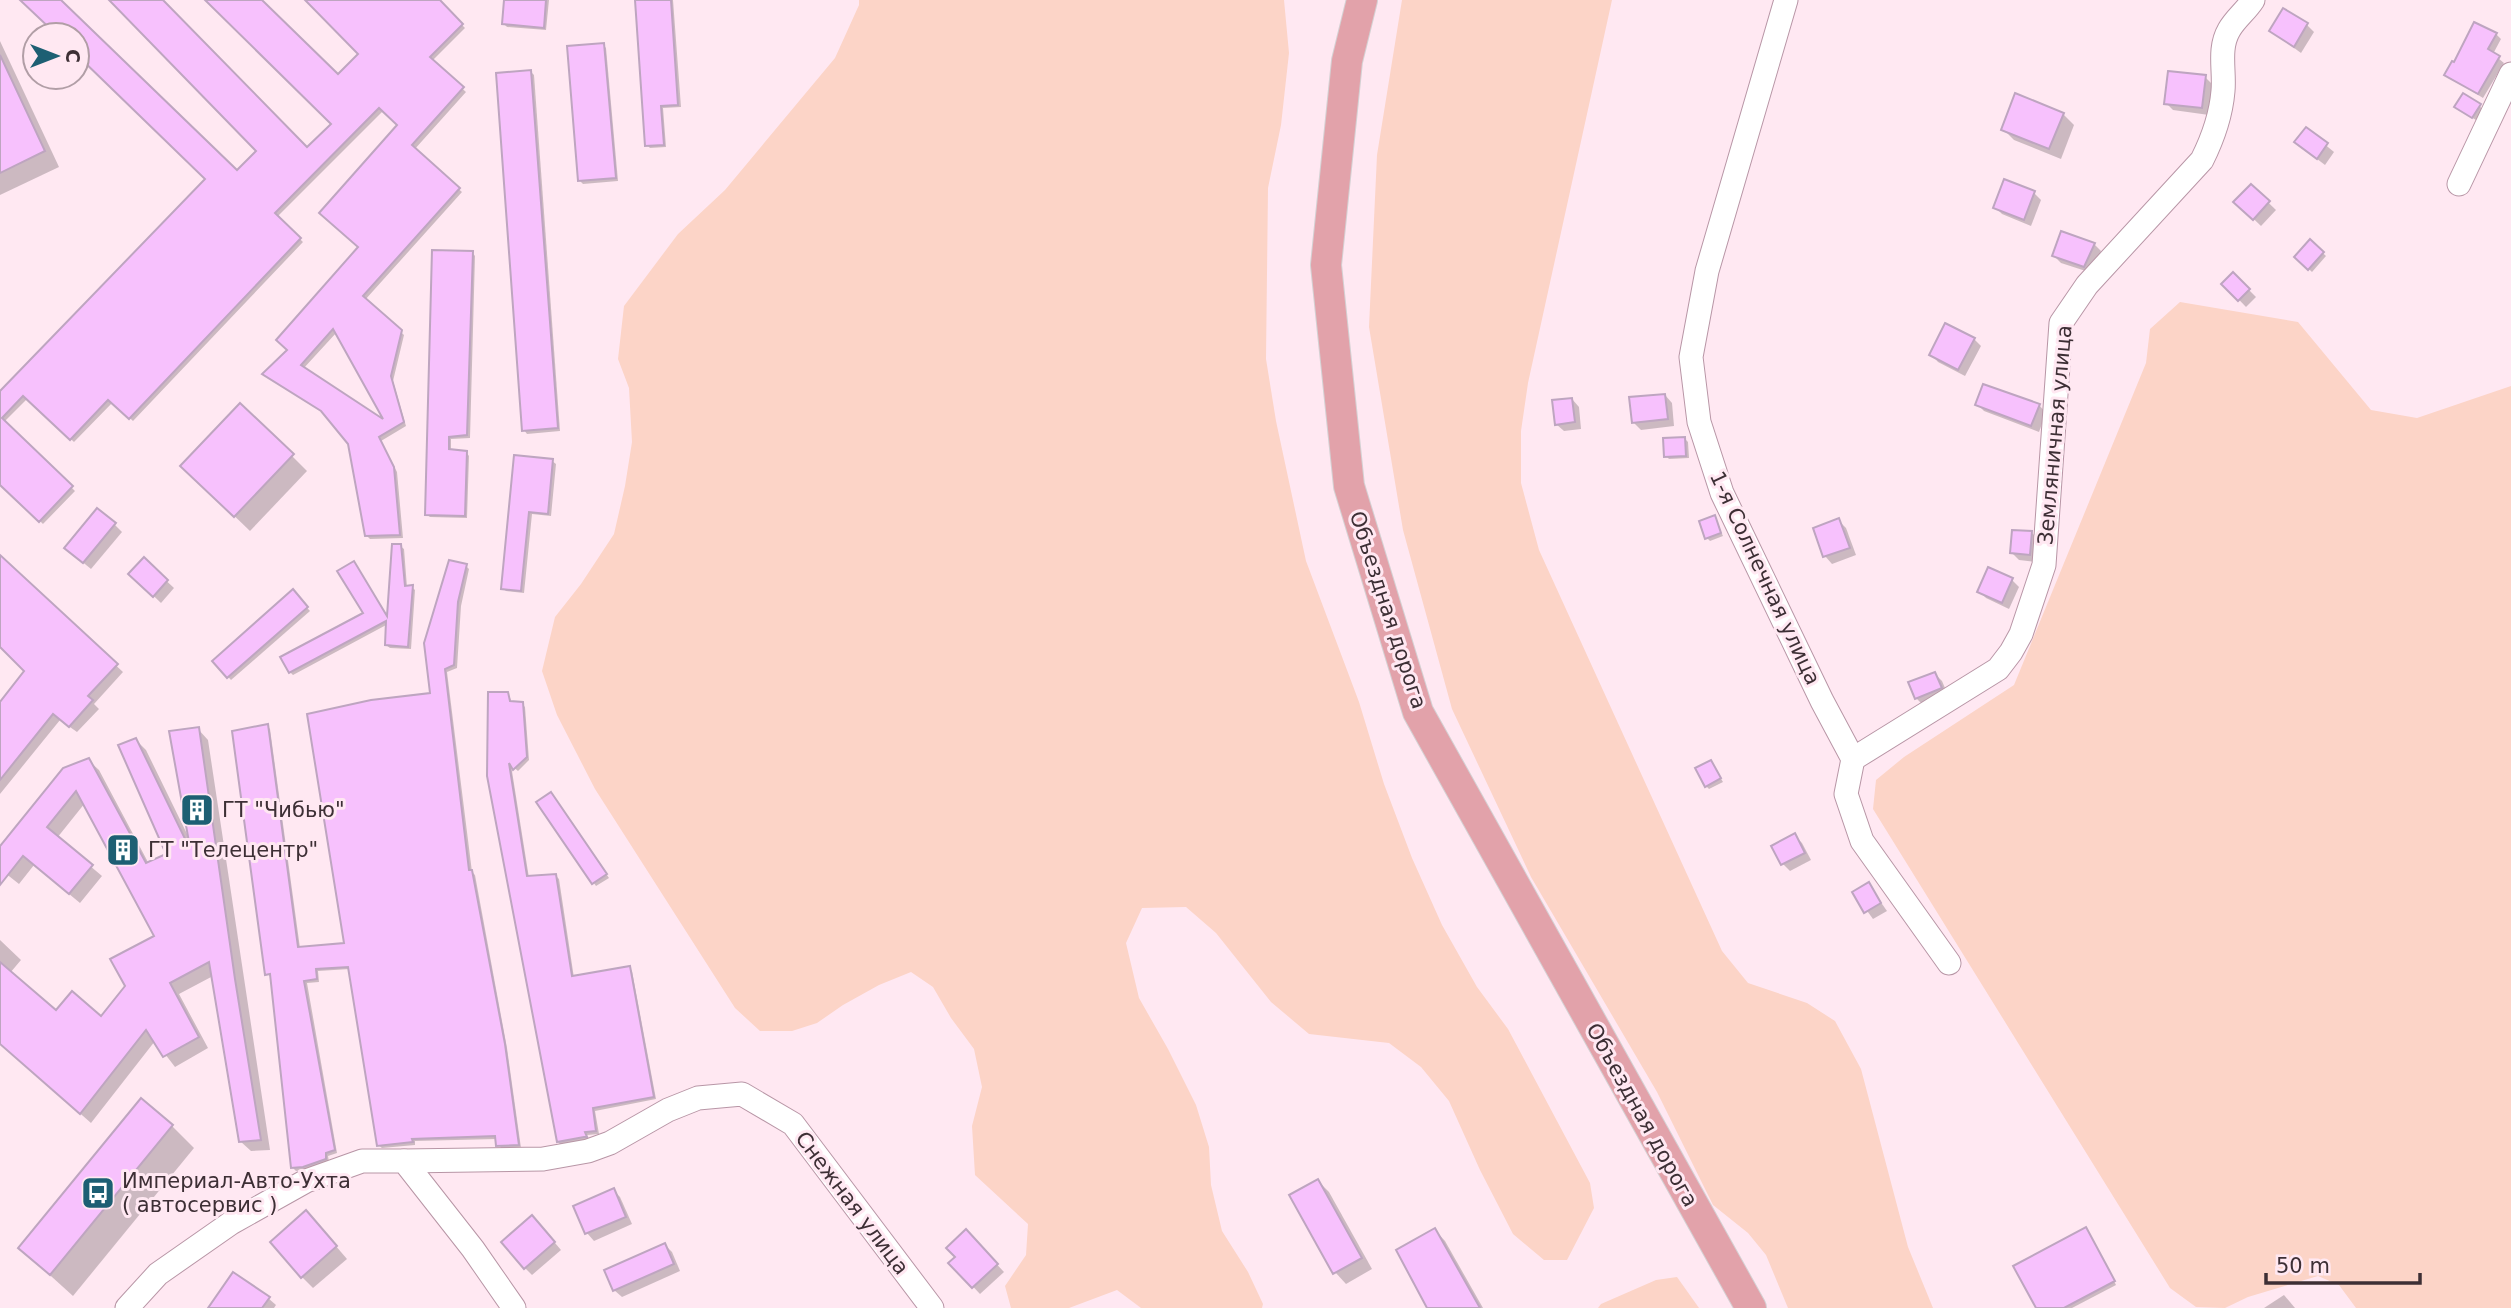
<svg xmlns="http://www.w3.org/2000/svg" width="2511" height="1308" viewBox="0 0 2511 1308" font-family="'DejaVu Sans',sans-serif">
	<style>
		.green { fill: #fcd4c7 }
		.shadow { fill: #0003; fill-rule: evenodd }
		.building { fill: #f7c1fd; stroke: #bea5c0; stroke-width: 2; fill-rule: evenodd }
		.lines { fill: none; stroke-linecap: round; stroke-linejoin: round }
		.minor-casing { stroke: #b896a6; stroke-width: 25 }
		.major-casing { stroke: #d4d1d3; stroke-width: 32 }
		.minor { stroke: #fff; stroke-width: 23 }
		.major { stroke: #e2a2aa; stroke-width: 30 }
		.labels { text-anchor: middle; stroke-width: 6; stroke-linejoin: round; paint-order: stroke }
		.street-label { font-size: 21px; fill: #3d2f35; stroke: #ffe8f2 }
		.poi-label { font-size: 21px; fill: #3d2f35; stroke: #ffe8f2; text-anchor: start }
	</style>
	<rect width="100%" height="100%" fill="#ffe8f2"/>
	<!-- green -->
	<g class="green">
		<polygon points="859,0 1284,0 1289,53 1281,125 1268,188 1266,359 1276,421 1306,561 1359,702 1384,784 1412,858 1442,925 1477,987 1508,1029 1590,1183 1594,1208 1567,1260 1544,1260 1513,1234 1480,1170 1449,1101 1421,1067 1389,1043 1309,1034 1271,1002 1216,933 1186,907 1142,908 1126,943 1139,998 1168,1049 1196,1105 1209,1147 1211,1185 1222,1231 1248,1272 1263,1304 1262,1308 1141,1308 1117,1290 1069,1308 1011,1308 1005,1286 1026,1255 1028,1224 975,1175 972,1126 982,1087 974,1049 951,1018 933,987 911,972 879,985 843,1005 817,1023 792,1031 760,1031 735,1008 595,789 557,715 542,671 555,617 581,584 614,534 625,486 632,442 629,388 618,359 624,306 678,234 725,190 835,58 859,5"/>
		<polygon points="1402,0 1612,0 1528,383 1521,431 1521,483 1539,550 1722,951 1748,983 1807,1003 1835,1021 1861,1069 1908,1247 1933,1308 1788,1308 1766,1255 1748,1233 1713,1205 1657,1092 1531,877 1452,709 1403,530 1369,327 1377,155"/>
		<polygon points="2180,302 2298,322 2371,410 2417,418 2511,386 2511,1308 2356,1308 2339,1285 2318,1276 2248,1297 2225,1308 2196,1307 2170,1288 1873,809 1876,780 1904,757 2014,685 2146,363 2150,329"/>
		<polygon points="1677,1277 1699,1308 1598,1308 1601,1304 1656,1280"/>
	</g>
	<!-- shadow -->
	<g class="shadow">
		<path d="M23 0H59L237 173 259 151 112 0H161L307 150 333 124 207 0H260L338 76 360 54 307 0H437L465 28 432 61 466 92 414 150 462 192 365 300 404 335 393 381 406 426 381 441 397 472 403 538 370 539 367 536 350 443 289 350 360 247 399 125 384 110 277 217 303 242 133 421 113 402 74 442 28 398 4 422 75 491 43 524 0 482V394L208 179 77 52V35H59ZM337 332 388 424 303 369Z"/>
		<polygon points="506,0 549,0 546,30 507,27 504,24"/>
		<polygon points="637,0 673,0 681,107 663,108 666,147 650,148 647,145"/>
		<polygon points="2307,25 2314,32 2301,53 2271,31"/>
		<polygon points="2496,34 2501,39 2493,54 2504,63 2483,98 2446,75 2455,65"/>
		<polygon points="0,41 59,167 0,195"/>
		<polygon points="603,45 606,48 618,181 583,184 580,181"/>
		<polygon points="531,72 534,75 560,431 527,434 524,430"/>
		<polygon points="2205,77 2212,84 2209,115 2173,110 2166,103"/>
		<polygon points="2479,105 2482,109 2476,120 2459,110"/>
		<polygon points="2063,114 2074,125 2061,159 2014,140 2003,129"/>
		<polygon points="2306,129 2334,152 2325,165 2304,149"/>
		<polygon points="2251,186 2276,210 2261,226 2236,202"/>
		<polygon points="2034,193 2041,200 2031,226 2002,214 1995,207"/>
		<polygon points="2311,242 2326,256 2312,272 2296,257"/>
		<polygon points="2094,244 2101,251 2092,273 2061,263 2054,256"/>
		<polygon points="472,252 475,256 470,438 451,439 451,451 466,452 469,456 467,518 430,517 426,514"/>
		<polygon points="2233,274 2256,297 2246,307 2224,284"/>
		<polygon points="1974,339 1981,346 1965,376 1938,362 1931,354"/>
		<polygon points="1665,395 1672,403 1674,426 1641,430 1633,422"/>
		<polygon points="1572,399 1579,407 1581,429 1564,431 1556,424"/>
		<polygon points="1977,404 2039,405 2046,413 2039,432 1984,411"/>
		<polygon points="1685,439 1688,442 1689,458 1669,459 1666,456"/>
		<polygon points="292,456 307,471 250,531 198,481"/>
		<polygon points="515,457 552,461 556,464 551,516 532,514 524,593 506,591 503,588"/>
		<polygon points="1714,517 1723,536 1710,541 1707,538"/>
		<polygon points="1838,520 1846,528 1856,555 1832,564 1825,556 1815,529"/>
		<polygon points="114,524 122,532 91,569 74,555"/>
		<polygon points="2032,533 2039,540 2037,562 2019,560 2012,553"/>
		<polygon points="400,546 404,549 407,587 412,587 415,590 411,649 390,648 386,645 388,624 293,675 290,672 388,619"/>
		<polygon points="0,558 123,672 94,704 99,709 77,732 60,720 0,794 0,705 26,671 0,644"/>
		<polygon points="144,560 174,588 161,603 131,574"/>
		<polygon points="466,566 469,569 461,606 457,668 447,672 472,872 475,875 507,1048 521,1148 501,1148 497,1139 415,1141 415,1145 382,1148 378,1145 350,969 318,971 319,982 307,983 337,1153 328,1156 329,1162 307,1170 296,1171 293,1168 272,977 267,974 267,726 270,729 300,948 346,945 432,695"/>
		<polygon points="2012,580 2019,587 2009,609 1986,598 1979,591"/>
		<polygon points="293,592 310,611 231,680 214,661"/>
		<polygon points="1935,674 1942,681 1948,695 1923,705 1916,698"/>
		<polygon points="508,693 512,703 522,704 525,707 529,760 518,771 511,765 529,878 556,876 559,879 574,978 629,967 632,971 656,1099 595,1111 599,1134 587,1135 589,1140 561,1145 558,1142 489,776"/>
		<polygon points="198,729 208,740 270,1150 251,1151 240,1141 213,976 179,994 208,1048 175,1067 155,1041 91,1123 0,1043 0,940 21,960 10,973 56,1012 101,1018 128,987 156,937 85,803 57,838 102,876 80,903 34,865 19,884 0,869 0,849 88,760 99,770 149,864 168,854 136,740 146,750 190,840"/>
		<polygon points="1711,762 1723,782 1709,789 1706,786"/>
		<polygon points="554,797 609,878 596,886 538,803"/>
		<polygon points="1794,835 1802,843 1811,860 1790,871 1783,864"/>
		<polygon points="1868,884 1887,911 1873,919 1854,893"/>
		<polygon points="172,1126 194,1148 73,1296 20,1248"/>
		<polygon points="1318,1181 1329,1192 1372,1269 1346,1284 1335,1272"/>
		<polygon points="613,1190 620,1197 632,1224 594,1241 587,1233 575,1207"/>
		<polygon points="317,1224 347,1259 313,1288 302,1277"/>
		<polygon points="539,1224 561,1250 532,1275 525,1268"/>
		<polygon points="1435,1230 1445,1241 1483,1308 1429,1308"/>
		<polygon points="2089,1233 2116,1285 2072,1308 2038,1308"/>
		<polygon points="973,1239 1004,1272 980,1294 951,1263"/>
		<polygon points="665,1245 672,1252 680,1271 622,1297 614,1290"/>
		<polygon points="2284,1295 2295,1308 2264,1308"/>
		<polygon points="268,1298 276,1305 274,1308 217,1308"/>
	</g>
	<!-- building -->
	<g class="building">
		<path d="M20 0H61L237 170 256 151 109 0H163L307 147 331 124 205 0H262L338 74 358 54 305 0H440L463 24 430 57 464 87 412 145 460 188 363 296 402 330 391 376 404 422 379 437 394 467 400 535 365 536 348 444 321 411 262 374 287 350 276 340 358 247 319 213 397 125 379 108 275 213 301 238 129 419 108 400 70 440 23 396 2 418 73 486 39 522 0 485V391L205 179 77 55V35H57ZM333 329 383 419 301 365Z"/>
		<polygon points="504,0 546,0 544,28 502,24"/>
		<polygon points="635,0 671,0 678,105 661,106 664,145 645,146"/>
		<polygon points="2283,8 2308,23 2294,47 2269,31"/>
		<polygon points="2474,22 2497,33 2488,49 2500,56 2478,94 2444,75 2452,61 2454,62"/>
		<polygon points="604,43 616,178 578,181 567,46"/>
		<polygon points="0,55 45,151 0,173"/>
		<polygon points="531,70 558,428 522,431 496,73"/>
		<polygon points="2168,71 2206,75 2202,108 2164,104"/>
		<polygon points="2015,93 2064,113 2049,149 2001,130"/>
		<polygon points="2463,93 2481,104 2472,118 2454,107"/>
		<polygon points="2306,127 2328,143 2317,159 2294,142"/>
		<polygon points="2004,179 2035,191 2024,220 1993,208"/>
		<polygon points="2251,184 2270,201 2253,220 2233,202"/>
		<polygon points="2061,231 2095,243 2084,267 2052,256"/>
		<polygon points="2310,239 2324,252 2308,270 2294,257"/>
		<polygon points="432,250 473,251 467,435 449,437 449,449 467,451 465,516 425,515"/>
		<polygon points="2233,272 2250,289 2238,301 2221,284"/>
		<polygon points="1945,323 1975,338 1958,370 1929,355"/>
		<polygon points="1983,384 2040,404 2031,426 1975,405"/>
		<polygon points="1665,394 1668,419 1632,423 1629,397"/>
		<polygon points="1572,398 1575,422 1555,425 1552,400"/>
		<polygon points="240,403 294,454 234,517 180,466"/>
		<polygon points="1685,437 1686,456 1664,457 1663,438"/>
		<polygon points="514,455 553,459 548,514 529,512 521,591 501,589"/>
		<polygon points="97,508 116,523 83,563 64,548"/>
		<polygon points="1715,515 1721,533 1705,539 1699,521"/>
		<polygon points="1839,518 1850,548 1823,557 1813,528"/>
		<polygon points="2012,530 2032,531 2030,555 2010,553"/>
		<polygon points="392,544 401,544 405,586 413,585 408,647 385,645 386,621 289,673 280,657 363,613 337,571 354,561 387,616"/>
		<polygon points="0,555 118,664 88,696 93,700 69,727 53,714 0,780 0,702 24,671 0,647"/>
		<polygon points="144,557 168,580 153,597 128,574"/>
		<polygon points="449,560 467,564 458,602 454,665 445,669 469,870 472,870 505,1044 519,1145 496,1146 495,1136 412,1139 413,1142 377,1146 348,967 316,969 317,979 304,981 335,1150 326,1153 326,1159 303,1167 291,1168 270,974 265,975 232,731 268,724 298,947 344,943 307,714 371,700 430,693 424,643"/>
		<polygon points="1988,567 2013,578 2002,603 1977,592"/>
		<polygon points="293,589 308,607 227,678 212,661"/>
		<polygon points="1935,672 1942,688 1915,699 1908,682"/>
		<polygon points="488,692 508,692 510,701 523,702 527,757 513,770 509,763 527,876 556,874 572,976 630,966 654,1097 593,1108 596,1131 585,1132 587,1137 584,1137 557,1142 487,776"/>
		<polygon points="199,727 235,979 261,1140 239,1142 209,962 170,983 199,1037 163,1057 146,1030 80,1114 0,1044 0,962 56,1010 72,991 101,1016 125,986 110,959 154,936 76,791 47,827 93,865 69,894 23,856 0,885 0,846 63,768 89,758 146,863 166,854 118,745 136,738 187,843 189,842 169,731"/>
		<polygon points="1711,760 1721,778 1705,787 1695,768"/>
		<polygon points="551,792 607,874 592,884 536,802"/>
		<polygon points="1795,833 1805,853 1781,865 1771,846"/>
		<polygon points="1869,882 1881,903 1864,913 1852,892"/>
		<polygon points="141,1098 173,1125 50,1275 18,1248"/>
		<polygon points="1318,1179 1362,1258 1333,1274 1289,1195"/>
		<polygon points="614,1188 626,1217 585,1234 573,1206"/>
		<polygon points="306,1210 337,1246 301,1278 270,1242"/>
		<polygon points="532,1215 555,1242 524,1269 501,1242"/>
		<polygon points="2086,1227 2115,1281 2064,1308 2036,1308 2013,1266"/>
		<polygon points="1435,1228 1480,1308 1427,1308 1396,1250"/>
		<polygon points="966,1229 998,1264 972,1288 948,1263 955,1257 946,1248"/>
		<polygon points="665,1243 674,1264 613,1291 604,1270"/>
		<polygon points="233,1272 270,1297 262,1308 208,1308"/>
	</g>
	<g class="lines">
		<defs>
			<g id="minor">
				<polyline points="1786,0 1707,271 1691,357 1699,422 1722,493 1822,701 1853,759 1846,794 1862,841 1949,963"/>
				<polyline points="2459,184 2511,74"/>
				<path d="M1853 759 1998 669 2011 652 2021 634 2044 565 2061 323 2087 285 2202 160C2213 138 2221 115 2223 91 2225 71 2218 49 2229 30 2235 19 2246 11 2253 0"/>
				<polyline points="404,1161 543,1159 588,1151 610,1143 668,1110 698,1098 742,1094 793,1124 932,1308"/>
				<polyline points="127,1308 158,1274 231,1223 306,1181 362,1161 404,1161 473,1249 514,1308"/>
			</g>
			<polyline id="major" points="1362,0 1347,61 1326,265 1349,486 1418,712 1751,1308"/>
		</defs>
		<!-- minor casing -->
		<use href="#minor" class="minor-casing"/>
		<!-- major casing -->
		<use href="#major" class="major-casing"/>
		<!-- minor -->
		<use href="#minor" class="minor"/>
		<!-- major -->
		<use href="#major" class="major"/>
	</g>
	<!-- icons -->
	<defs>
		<symbol id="building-square" viewBox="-11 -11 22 22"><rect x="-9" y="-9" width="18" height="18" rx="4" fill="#1d5f73" stroke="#ffe8f2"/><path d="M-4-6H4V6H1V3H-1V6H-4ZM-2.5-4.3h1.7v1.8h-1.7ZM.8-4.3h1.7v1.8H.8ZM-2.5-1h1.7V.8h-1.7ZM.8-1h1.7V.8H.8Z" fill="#fff"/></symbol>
		<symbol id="bus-square" viewBox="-11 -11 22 22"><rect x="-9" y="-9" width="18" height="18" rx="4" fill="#1d5f73" stroke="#ffe8f2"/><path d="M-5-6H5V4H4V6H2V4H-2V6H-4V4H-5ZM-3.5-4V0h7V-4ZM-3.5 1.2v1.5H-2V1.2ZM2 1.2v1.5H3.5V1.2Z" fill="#fff"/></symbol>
	</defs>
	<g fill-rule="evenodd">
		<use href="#building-square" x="178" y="791" width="38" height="38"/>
		<use href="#building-square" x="104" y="831" width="38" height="38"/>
		<use href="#bus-square" x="79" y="1174" width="38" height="38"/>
	</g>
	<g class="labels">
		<!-- street labels -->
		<g class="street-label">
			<text transform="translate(2055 435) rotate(-85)" y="7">Земляничная улица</text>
			<text transform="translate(1765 578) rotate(65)" y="7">1-я Солнечная улица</text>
			<text transform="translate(1388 610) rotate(72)" y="7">Объездная дорога</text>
			<text transform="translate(1642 1115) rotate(61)" y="7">Объездная дорога</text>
			<text transform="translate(852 1203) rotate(53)" y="7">Снежная улица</text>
		</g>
		<!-- poi labels -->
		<g class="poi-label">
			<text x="222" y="817">ГТ "Чибью"</text>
			<text x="148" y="857">ГТ "Телецентр"</text>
			<text x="122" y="1188">Империал-Авто-Ухта<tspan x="122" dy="24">( автосервис )</tspan></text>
		</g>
	</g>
	<!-- north arrow -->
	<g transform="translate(56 56) rotate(90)"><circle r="33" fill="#ffe8f2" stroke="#b19ea6" stroke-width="2"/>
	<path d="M0-5L12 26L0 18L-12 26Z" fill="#1d5f73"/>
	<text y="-10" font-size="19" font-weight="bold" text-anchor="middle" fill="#3d2f35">С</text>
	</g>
	<!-- scale -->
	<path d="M2266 1273v10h154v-10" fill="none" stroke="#3d2f35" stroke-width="3.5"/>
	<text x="2276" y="1273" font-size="21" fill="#3d2f35" stroke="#ffe8f2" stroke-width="5" paint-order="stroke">50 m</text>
</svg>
